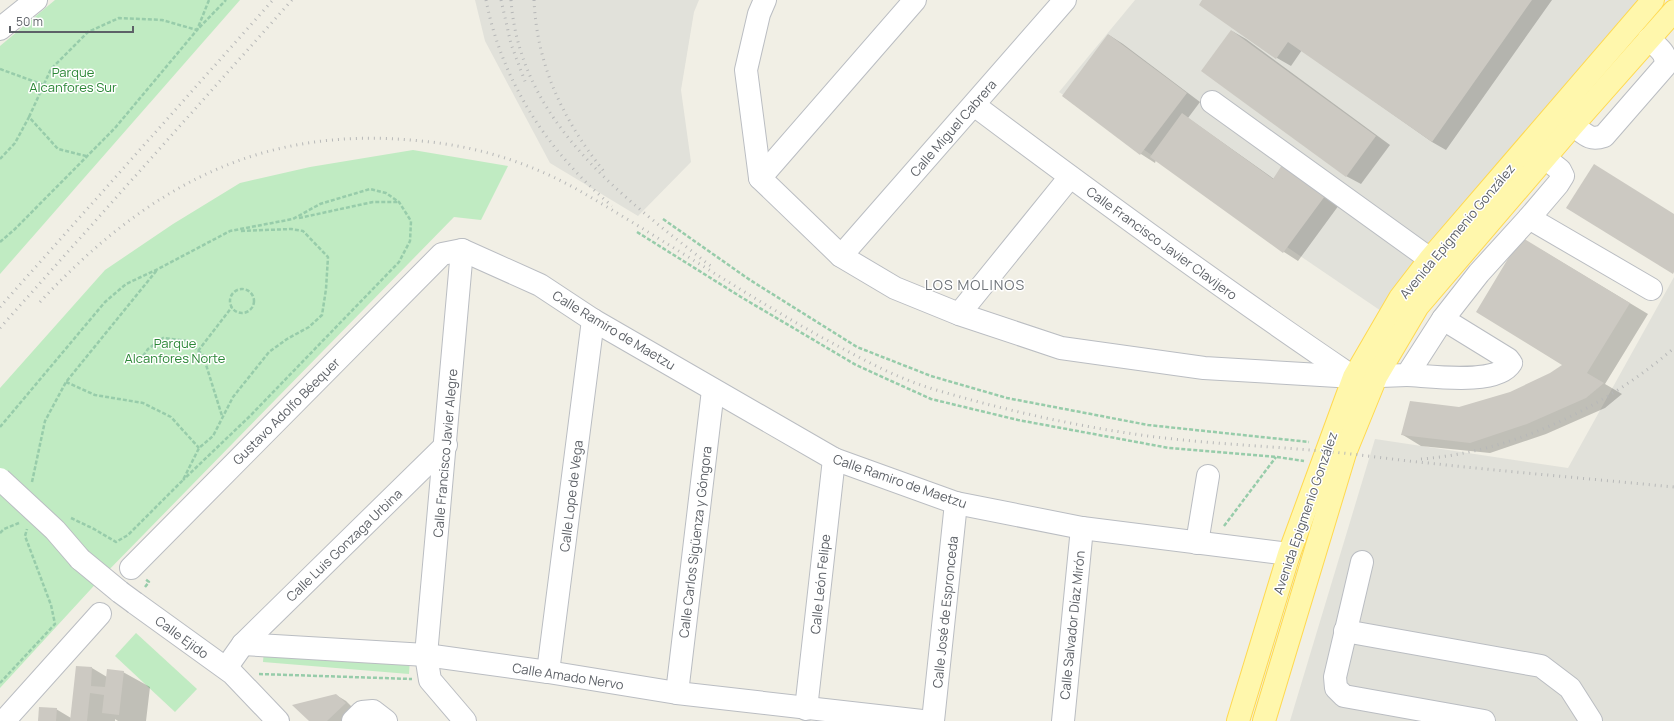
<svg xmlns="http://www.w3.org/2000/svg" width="1674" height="721" viewBox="0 0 1674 721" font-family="Manrope,sans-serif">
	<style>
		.industrial { fill: #e1e1da }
		.green { fill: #c0ebc2 }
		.shadow { fill: #0003 }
		.building { fill: #ccc9c2 }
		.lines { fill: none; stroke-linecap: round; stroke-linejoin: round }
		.minor-casing { stroke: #babdc2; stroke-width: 24 }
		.major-casing { stroke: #ffd950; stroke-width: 24 }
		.path { stroke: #97ccaa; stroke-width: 2.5; stroke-dasharray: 4 2; stroke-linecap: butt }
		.minor { stroke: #fff; stroke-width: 22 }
		.major { stroke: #fff7ac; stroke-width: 22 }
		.rail { stroke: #b7b8b8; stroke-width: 3; stroke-dasharray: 1 5; stroke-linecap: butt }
		.minor-bridge-casing { stroke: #babdc2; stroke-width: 24; stroke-linecap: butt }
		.minor-bridge { stroke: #fff; stroke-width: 22 }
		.labels { text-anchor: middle; stroke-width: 3; stroke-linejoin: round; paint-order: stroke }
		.park-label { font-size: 13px; fill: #2c8737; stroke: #fff }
		.street-label { font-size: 13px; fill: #5d6167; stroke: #fff }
		.neighbourhood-label { font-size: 14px; letter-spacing: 1px; fill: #6e7379; stroke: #fff }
	</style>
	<rect width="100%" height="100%" fill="#f1efe5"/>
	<!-- industrial -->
	<g class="industrial">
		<polygon points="475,0 699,0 694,12 681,90 691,162 638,216 550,163 485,41"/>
		<polygon points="1135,0 1642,0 1387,315 1059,92"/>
		<polygon points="1674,277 1674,721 1290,721 1375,439 1568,468"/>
	</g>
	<!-- green -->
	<g class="green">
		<polygon points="55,0 240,0 0,274 0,46"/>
		<polygon points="413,150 508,166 481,220 454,217 102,577 0,688 0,388 105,270 173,224 240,183 310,167"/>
		<polygon points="136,633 197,689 175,712 115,656"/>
		<polygon points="264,649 410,658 409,674 263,662"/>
	</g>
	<!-- shadow -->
	<g class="shadow">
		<polygon points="1203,0 1552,0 1446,150 1432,142 1302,50 1291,66 1277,58 1200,4"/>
		<polygon points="1232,31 1246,39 1390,145 1361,184 1346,176"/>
		<polygon points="1109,35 1123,44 1200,102 1188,118 1274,179 1283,166 1339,205 1298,261 1284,252 1156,160 1155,163 1141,154 1063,96"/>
		<polygon points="1540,249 1648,314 1605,384 1622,394 1605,408 1546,434 1490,453 1421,446 1403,435 1459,408 1510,393 1551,374 1564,365"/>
		<polygon points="77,667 92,668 107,677 123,672 150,687 146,721 118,721 115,719 115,721 39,721 56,709 71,718"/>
		<polygon points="336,695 346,701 354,709 342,721 310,721"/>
	</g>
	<!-- building -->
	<g class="building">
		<polygon points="1202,0 1532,0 1432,142 1288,42 1276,59 1199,5"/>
		<polygon points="1231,30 1376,136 1346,177 1201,71"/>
		<polygon points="1108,34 1187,93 1140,155 1062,96"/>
		<polygon points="1182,113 1273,179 1282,165 1325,196 1283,253 1150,157"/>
		<polygon points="1594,164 1674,214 1674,272 1673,274 1566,208"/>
		<polygon points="1521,237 1630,303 1587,373 1604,383 1586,398 1527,424 1470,443 1401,435 1410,401 1459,407 1510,392 1550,373 1562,365 1476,312"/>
		<polygon points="76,666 92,667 91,686 105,687 107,669 124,671 119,715 102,713 104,695 90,693 87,721 70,721"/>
		<polygon points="336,694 346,703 327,721 309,721 292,705"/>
		<polygon points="39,707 57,708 56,721 38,721"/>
	</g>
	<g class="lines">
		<defs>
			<g id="minor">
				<polyline points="765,0 759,14 746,70 760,178 841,256 895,288 959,314 1061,348 1204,368 1354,377 1407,375 1443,319 1479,273 1529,218"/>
				<polyline points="0,29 36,0"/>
				<polyline points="1212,102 1430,259"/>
				<path d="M974 105C1098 198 1224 290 1353 377"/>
				<path d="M1573 125C1585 134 1589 141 1604 136L1665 66C1668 53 1658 48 1649 39"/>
				<polyline points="1545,158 1560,170 1563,176 1558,184 1529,218 1651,289"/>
				<polyline points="760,178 915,0"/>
				<polyline points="462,250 426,655 430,680 465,721"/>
				<polyline points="841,256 1065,0"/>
				<polyline points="959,314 1070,177"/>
				<path d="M1407 375C1431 376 1497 386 1511 363L1508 359 1443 319"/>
				<polyline points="1197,543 1208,476"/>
				<polyline points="80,559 120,592"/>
				<polyline points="1362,562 1335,677 1336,688 1344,696 1484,721"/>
				<polyline points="131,568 442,254 462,250 540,285 593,320 834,459 956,503 1082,528 1289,554"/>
				<polyline points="135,603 232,673 278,721"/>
				<polyline points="1345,631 1541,666 1570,688 1591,721"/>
				<polyline points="243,644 426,655 548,672 677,693 922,721"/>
				<polyline points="226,668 243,644 446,445"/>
				<polyline points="548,672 593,320"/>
				<polyline points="677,693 713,390"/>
				<polyline points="806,709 834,459"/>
				<polyline points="4,721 100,614"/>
				<polyline points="353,721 362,712 373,711 386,721"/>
				<polyline points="933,721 956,503"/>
				<polyline points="1063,721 1082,528"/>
			</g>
			<g id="major">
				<polyline points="1238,721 1289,554 1354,377 1400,298 1430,259 1653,0"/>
				<polyline points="1264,721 1345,453 1376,377 1418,306 1573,125 1674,11"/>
			</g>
		</defs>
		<!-- minor casing -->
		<use href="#minor" class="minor-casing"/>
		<!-- major casing -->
		<use href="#major" class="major-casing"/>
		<!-- path -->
		<g class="path">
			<polyline points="0,69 44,85"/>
			<polyline points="29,117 51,69 88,32 119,18 162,20 197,30 226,0"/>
			<polyline points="0,159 15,143 29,117 58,149 86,156"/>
			<polyline points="299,218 373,202 399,202"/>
			<polyline points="663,219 750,280 857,347 931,376 1007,398 1148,425 1309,442"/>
			<polyline points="637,232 741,297 856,365 931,399 1018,420 1169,448 1277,457 1304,461"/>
			<polyline points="0,242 15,229 115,128 197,30 209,0"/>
			<circle cx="242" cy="301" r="12"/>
			<polyline points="198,351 232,307"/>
			<polyline points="143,356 148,349 163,338 188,341 203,355 222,416"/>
			<polyline points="66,382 95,395 143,403 171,417 199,448"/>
			<polyline points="0,427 105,302 126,284 158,269 230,231 293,219 320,204 370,189 386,193 399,202 411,221 410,241 399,262 250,416 183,480"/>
			<polyline points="32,482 45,421 66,382 157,270"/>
			<polyline points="71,518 94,529 116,542 128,535 183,480 199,448 213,436 233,397 269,352 287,339 309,327 322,315 326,289 328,257 303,231 291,229 240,231"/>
			<polyline points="1224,526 1276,457"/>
			<polyline points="0,533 4,529 19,523"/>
			<polyline points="145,587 149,582 145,579"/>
			<polyline points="259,674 412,679"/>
			<polyline points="0,683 55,624 51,605 25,536 27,529"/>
		</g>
		<!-- minor -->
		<use href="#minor" class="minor"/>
		<!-- major -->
		<use href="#major" class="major"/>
		<!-- rail -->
		<g class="rail">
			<path d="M486 0C502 82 548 152 612 206"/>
			<polyline points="501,0 511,44 526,84"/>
			<path d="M511 0C520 123 623 197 712 267"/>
			<path d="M534 0C537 67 564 122 606 174"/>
			<path d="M40 302C147 187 261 124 421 141 477 146 531 163 580 191 661 238 739 291 821 337 857 356 893 377 933 389 1003 410 1075 426 1148 436 1209 444 1271 446 1332 452 1364 455 1396 460 1428 463 1510 472 1592 479 1674 487"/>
			<polyline points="0,307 273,0"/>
			<polyline points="0,328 292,0"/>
			<path d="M1421 459C1512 452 1605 408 1674 348"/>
		</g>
		<defs>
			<g id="minor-bridge">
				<polyline points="0,479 55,530 80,559"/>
				<polyline points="120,592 135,603"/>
			</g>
		</defs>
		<!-- minor-bridge casing -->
		<use href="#minor-bridge" class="minor-bridge-casing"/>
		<!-- minor-bridge -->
		<use href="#minor-bridge" class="minor-bridge"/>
	</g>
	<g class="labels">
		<!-- park labels -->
		<g class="park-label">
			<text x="73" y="77">Parque<tspan x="73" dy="15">Alcanfores Sur</tspan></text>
			<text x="175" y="348">Parque<tspan x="175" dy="15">Alcanfores Norte</tspan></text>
		</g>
		<!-- street labels -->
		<g class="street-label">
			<text transform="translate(953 128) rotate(-49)" y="5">Calle Miguel Cabrera</text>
			<text transform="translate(1457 231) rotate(-50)" y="5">Avenida Epigmenio González</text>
			<text transform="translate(1162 243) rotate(36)" y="5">Calle Francisco Javier Clavijero</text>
			<text transform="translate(614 330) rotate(31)" y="5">Calle Ramiro de Maetzu</text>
			<text transform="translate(286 411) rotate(-45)" y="5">Gustavo Adolfo Béequer</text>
			<text transform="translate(445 453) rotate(-85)" y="5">Calle Francisco Javier Alegre</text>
			<text transform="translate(900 481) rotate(19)" y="5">Calle Ramiro de Maetzu</text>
			<text transform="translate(571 496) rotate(-83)" y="5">Calle Lope de Vega</text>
			<text transform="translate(1305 513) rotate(-71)" y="5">Avenida Epigmenio González</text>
			<text transform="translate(695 542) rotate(-83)" y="5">Calle Carlos Sigüenza y Góngora</text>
			<text transform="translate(344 545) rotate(-44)" y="5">Calle Luis Gonzaga Urbina</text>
			<text transform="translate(820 584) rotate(-84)" y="5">Calle León Felipe</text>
			<text transform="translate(945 612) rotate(-84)" y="5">Calle José de Espronceda</text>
			<text transform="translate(1072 625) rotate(-84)" y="5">Calle Salvador Díaz Mirón</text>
			<text transform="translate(182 637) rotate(36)" y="5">Calle Ejido</text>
			<text transform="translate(568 676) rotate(9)" y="5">Calle Amado Nervo</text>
		</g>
		<!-- neighbourhood labels -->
		<g class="neighbourhood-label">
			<text x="975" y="290">LOS MOLINOS</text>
		</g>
	</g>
	<!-- scale -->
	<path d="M10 26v6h123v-6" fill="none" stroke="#5d6167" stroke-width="2"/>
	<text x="16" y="26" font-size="12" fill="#5d6167" stroke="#ffffff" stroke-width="3" paint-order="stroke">50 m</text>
</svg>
